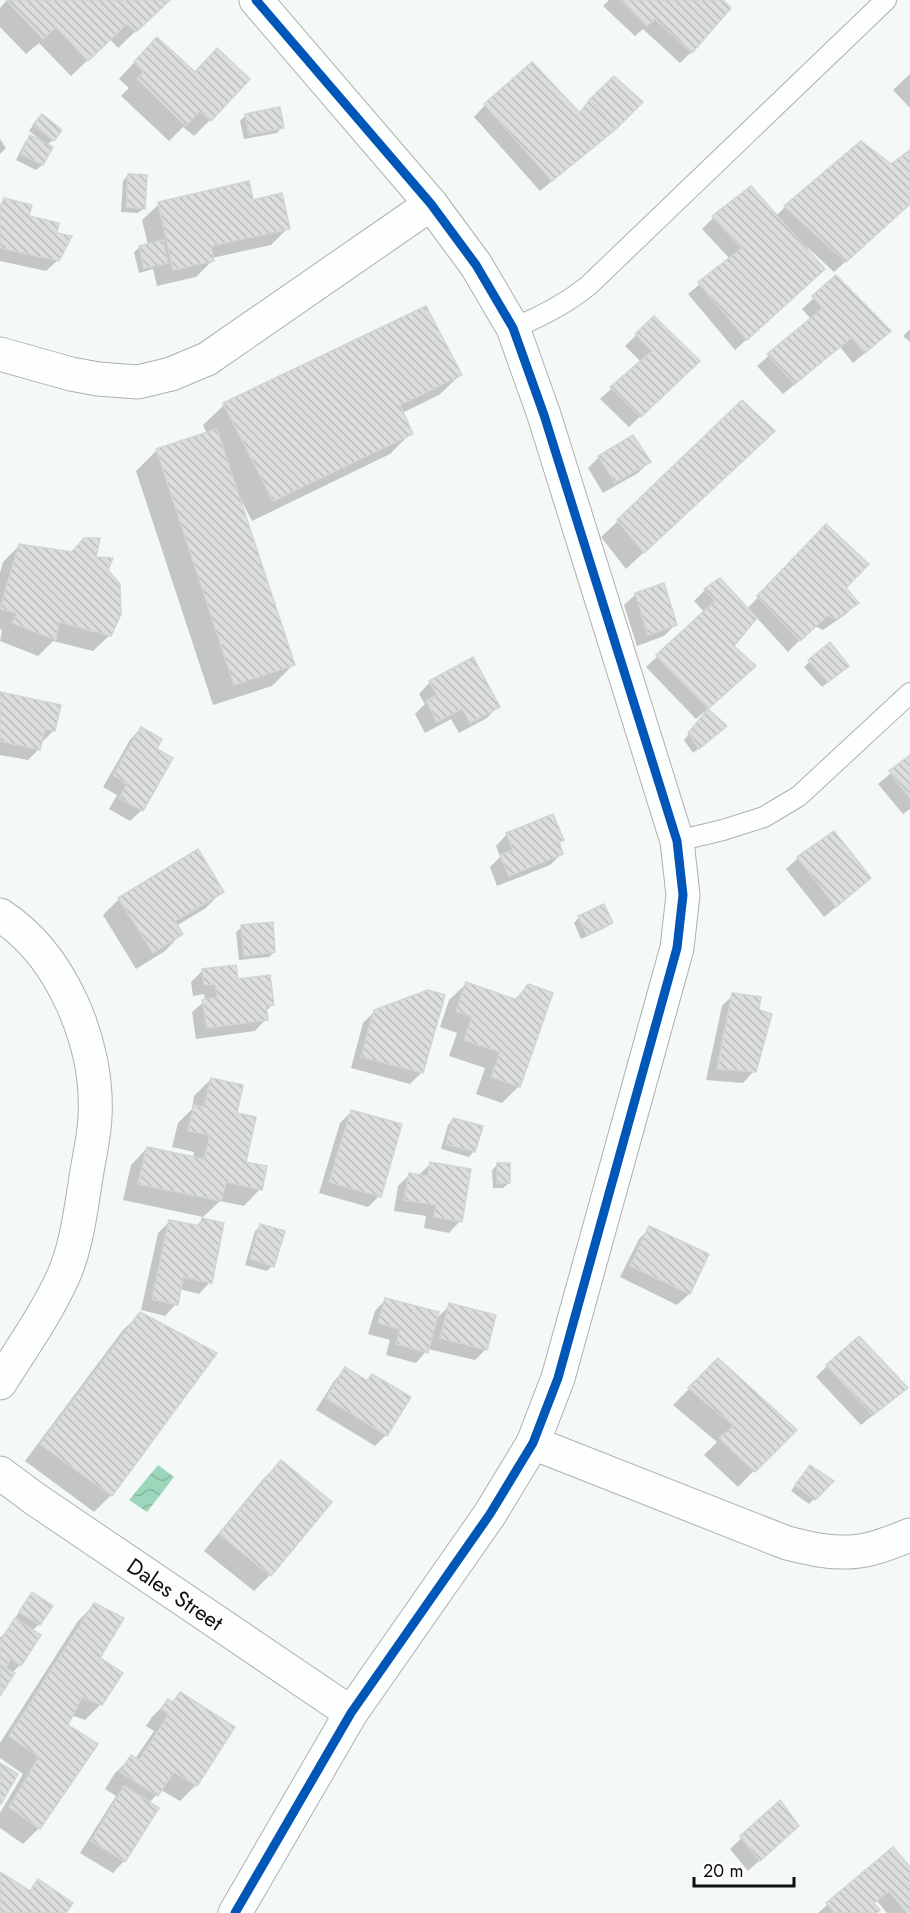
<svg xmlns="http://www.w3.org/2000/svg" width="910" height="1913" viewBox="0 0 910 1913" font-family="Jost,sans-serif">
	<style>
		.water { fill: url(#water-waves) }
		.shadow { fill: #0003 }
		.building { fill: url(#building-back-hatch); stroke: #d1d5d3; stroke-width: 1.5 }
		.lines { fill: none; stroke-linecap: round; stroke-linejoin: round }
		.lane-casing { stroke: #aeb1b0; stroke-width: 22 }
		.street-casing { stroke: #aeb1b0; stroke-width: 35 }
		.lane { stroke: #fdfefe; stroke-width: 20 }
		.street { stroke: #fdfefe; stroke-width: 33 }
		.cycleway-casing { stroke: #fff; stroke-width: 13 }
		.cycleway { stroke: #0057b8; stroke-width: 9 }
		.labels { text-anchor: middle; stroke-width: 5; stroke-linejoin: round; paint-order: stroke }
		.street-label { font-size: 22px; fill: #0e100f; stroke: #fff }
	</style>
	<defs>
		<pattern id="water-waves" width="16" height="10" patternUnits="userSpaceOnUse" patternTransform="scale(1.5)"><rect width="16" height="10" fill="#9cd7bc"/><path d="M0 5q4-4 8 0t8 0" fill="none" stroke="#85b8a0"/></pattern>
		<pattern id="building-back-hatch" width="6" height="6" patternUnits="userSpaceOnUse" patternTransform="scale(1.5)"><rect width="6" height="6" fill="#dbdedc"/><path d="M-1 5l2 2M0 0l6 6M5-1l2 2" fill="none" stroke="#bbbdbc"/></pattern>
	</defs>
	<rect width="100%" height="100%" fill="#f4f8f6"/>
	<!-- water -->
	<polygon class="water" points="158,1465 174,1477 147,1512 129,1500"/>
	<!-- shadow -->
	<g class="shadow">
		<polygon points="7,0 168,0 118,48 110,39 71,76 39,43 26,54 0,27 0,8"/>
		<polygon points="609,0 720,0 691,52 680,63 643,29 635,36 603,6"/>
		<polygon points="141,55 210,120 194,136 183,127 169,141 121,96 129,88 119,79"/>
		<polygon points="910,74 910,108 893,90"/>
		<polygon points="614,78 602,140 540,191 474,117 485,105 578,113"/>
		<polygon points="246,115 282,127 277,133 244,139 240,121"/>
		<polygon points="36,121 53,140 47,145 51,147 42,165 36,170 16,160 25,142 31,137 42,143 42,141 29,131"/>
		<polygon points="0,139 6,148 0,154"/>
		<polygon points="128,175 144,208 138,213 121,212 123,181"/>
		<polygon points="751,188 776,216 785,207 910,203 834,272 808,248 806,250 812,280 735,350 688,294 730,259 702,229 713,218"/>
		<polygon points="5,200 27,218 55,234 58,260 46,271 0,261 0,205"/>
		<polygon points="252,202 288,228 271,245 212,258 213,260 196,277 157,286 153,269 139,273 134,252 140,247 148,245 142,220 159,204"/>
		<polygon points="836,277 878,342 853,363 840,347 783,394 757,366 811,319 802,309"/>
		<polygon points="426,308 460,375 439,395 402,413 411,433 390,454 252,521 240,498 238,499 293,665 272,686 213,705 136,471 157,450 207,434 203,425 224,405"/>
		<polygon points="654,318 687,372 629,427 600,399 641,362 625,346"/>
		<polygon points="910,329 910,342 903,336"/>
		<polygon points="757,447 626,569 601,537 618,521"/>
		<polygon points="599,457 649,462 638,473 603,493 588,468"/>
		<polygon points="815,537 844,588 857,603 846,614 823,630 814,626 788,652 756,617 731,646 743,677 707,710 725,726 693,753 684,740 706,713 704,712 696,719 646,667 704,612 694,601 705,590 747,609"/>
		<polygon points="20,545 95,559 106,571 110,635 93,651 53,641 38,656 0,641 2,630 0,629 0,573 3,562"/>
		<polygon points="636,594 675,625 664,636 637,646 624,605"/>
		<polygon points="830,644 842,671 822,687 804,667"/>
		<polygon points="430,682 498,706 487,718 459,733 451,719 425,733 415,714 425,704 419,694"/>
		<polygon points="0,694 54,730 42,742 41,741 39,749 28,760 0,755"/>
		<polygon points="141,728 155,749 142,810 130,821 109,809 117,795 103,787 130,740"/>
		<polygon points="910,757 910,809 903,814 878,784"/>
		<polygon points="834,833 858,889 824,917 786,869 798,858"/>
		<polygon points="507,834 562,840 558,844 562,853 550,865 497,886 490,867 500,857 496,846"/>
		<polygon points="222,891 206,908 176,926 181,934 165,951 136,969 103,915 119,899"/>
		<polygon points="579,917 611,923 605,928 581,939 574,923"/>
		<polygon points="242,927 274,952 269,957 239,960 236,932"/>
		<polygon points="202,971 237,981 273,1004 265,1012 266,1019 255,1031 196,1039 192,1012 205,1001 204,994 193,996 191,982"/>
		<polygon points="466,984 514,1000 528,986 519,1086 502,1103 476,1094 485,1068 449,1056 457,1033 440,1027 449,1000"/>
		<polygon points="733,995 754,1071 743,1083 706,1080 722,1006"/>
		<polygon points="375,1011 422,1072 410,1084 351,1068 363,1023"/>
		<polygon points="211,1079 235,1114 244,1163 260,1189 244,1206 220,1201 203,1217 123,1200 131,1165 147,1148 193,1158 194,1152 172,1147 178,1123 192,1109 194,1096"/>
		<polygon points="351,1112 379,1196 368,1207 319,1193 340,1123"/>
		<polygon points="453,1120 474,1151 469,1157 441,1149 448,1125"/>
		<polygon points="431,1163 460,1221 449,1233 424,1228 426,1216 394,1211 398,1186 409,1175 419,1175"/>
		<polygon points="498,1164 509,1183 503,1188 493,1188 492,1170"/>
		<polygon points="202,1220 210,1282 199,1294 179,1289 176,1304 165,1316 141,1310 158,1233 169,1222 195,1227"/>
		<polygon points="261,1226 272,1266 267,1271 245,1265 255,1231"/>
		<polygon points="650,1228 707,1254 689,1294 677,1305 620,1277 639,1239"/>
		<polygon points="386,1299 436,1319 450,1305 486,1349 475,1360 428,1349 416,1363 386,1355 390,1340 368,1334 375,1311"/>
		<polygon points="140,1314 214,1354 111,1495 94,1512 25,1461 123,1330"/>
		<polygon points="718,1360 794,1430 738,1487 704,1455 717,1442 673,1405"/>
		<polygon points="827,1366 906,1388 861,1425 816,1377"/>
		<polygon points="345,1369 386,1435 375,1446 316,1410 334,1381"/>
		<polygon points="281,1462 270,1575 254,1591 204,1551 264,1478"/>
		<polygon points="805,1472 832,1481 809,1504 791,1491"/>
		<polygon points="32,1594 39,1624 32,1631 20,1665 12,1673 0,1694 0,1638 17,1619 15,1618"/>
		<polygon points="94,1605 101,1704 85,1720 71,1715 66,1725 39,1828 23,1844 0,1828 0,1813 23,1774 0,1758 0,1743 78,1621"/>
		<polygon points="180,1694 196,1785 180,1801 161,1790 149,1803 157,1808 124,1861 113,1873 80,1853 116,1796 105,1789 115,1773 132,1757 135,1759 154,1731 146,1726 152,1717 168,1701 171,1703"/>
		<polygon points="780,1802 785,1837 748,1871 730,1849"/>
		<polygon points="892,1849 910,1869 910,1910 906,1913 887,1913 877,1901 873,1904 875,1913 818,1913"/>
	</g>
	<!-- building -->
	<g class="building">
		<polygon points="6,0 170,0 136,32 127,24 88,61 56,27 43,39"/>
		<polygon points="620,0 723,0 731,8 692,53 655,19 647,26"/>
		<polygon points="157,37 195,72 217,48 250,79 211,121 200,111 186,126 137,79 144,71 134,62"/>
		<polygon points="532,62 580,113 590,99 616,129 552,181 484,104"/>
		<polygon points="614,76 643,102 616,129 590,99"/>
		<polygon points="280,107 284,128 249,135 245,114"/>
		<polygon points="42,114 62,130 54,141 33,125"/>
		<polygon points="30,135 53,147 43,165 21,154"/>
		<polygon points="861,141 891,164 910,150 910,204 846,262 784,206"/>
		<polygon points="128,174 147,175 145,209 126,207"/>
		<polygon points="249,181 253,200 282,193 290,229 211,246 214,261 173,270 158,202"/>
		<polygon points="751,186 825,269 747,340 698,282 742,248 712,216"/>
		<polygon points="4,198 32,205 29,216 59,223 57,233 72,236 59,261 0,248 0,208"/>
		<polygon points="163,240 168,263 144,268 139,246"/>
		<polygon points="836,275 891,331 865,353 852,337 795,384 767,354 823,308 812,296"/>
		<polygon points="426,306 462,375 400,405 413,434 273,501 223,403"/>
		<polygon points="654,316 700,361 641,417 610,387 652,351 635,334"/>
		<polygon points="742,400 775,431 644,553 617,520"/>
		<polygon points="217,429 295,665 234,685 156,449"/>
		<polygon points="633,435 651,462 615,483 598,456"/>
		<polygon points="826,524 869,564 846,588 859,603 836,619 827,616 800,641 757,596"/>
		<polygon points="84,538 100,538 96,557 113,558 108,570 120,584 121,614 111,636 59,622 56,640 12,623 17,613 0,609 19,544 72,552"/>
		<polygon points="720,578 757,618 734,646 756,666 708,709 656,655 715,601 704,589"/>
		<polygon points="664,583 677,625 648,635 635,593"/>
		<polygon points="830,642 849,666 828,682 808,660"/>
		<polygon points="473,657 500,707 470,723 462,709 437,722 426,701 437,695 429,681"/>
		<polygon points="0,692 61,705 55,731 45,729 40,750 0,741"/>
		<polygon points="708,709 727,726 699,749 688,733"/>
		<polygon points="141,727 162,739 157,749 173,758 143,811 119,798 127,784 113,775"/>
		<polygon points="910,755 910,798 889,771"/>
		<polygon points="553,814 564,840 559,842 563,854 509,876 500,855 513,850 506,833"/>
		<polygon points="834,831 871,878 836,907 797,857"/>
		<polygon points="198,849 224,892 175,921 183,934 153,953 118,898"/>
		<polygon points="604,904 613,923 587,935 578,916"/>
		<polygon points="273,922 275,952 244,956 241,925"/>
		<polygon points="236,965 238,979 270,975 274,1005 266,1006 268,1020 207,1028 202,1000 217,997 215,984 204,985 202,969"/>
		<polygon points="466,982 517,1000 528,984 553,993 520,1087 491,1077 500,1052 464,1040 472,1017 456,1011"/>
		<polygon points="428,990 445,995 423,1073 361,1057 374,1010"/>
		<polygon points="732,993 761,997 759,1010 772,1014 756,1072 717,1069"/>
		<polygon points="211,1078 243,1085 237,1113 256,1117 246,1162 267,1166 262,1190 226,1182 221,1201 138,1184 147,1147 204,1159 210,1135 188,1131 194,1105 204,1107"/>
		<polygon points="351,1110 402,1124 381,1197 329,1182"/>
		<polygon points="453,1118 483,1126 475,1152 446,1144"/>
		<polygon points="430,1162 471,1169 462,1222 434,1217 436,1205 404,1200 409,1173 428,1176"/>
		<polygon points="497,1163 510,1163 510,1183 497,1184"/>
		<polygon points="202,1218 224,1223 212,1283 183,1277 178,1305 152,1299 169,1220 200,1226"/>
		<polygon points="260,1224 285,1231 274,1267 250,1259"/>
		<polygon points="649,1226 709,1254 690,1294 630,1266"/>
		<polygon points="385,1298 439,1312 428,1353 396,1344 400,1329 378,1323"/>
		<polygon points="449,1303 496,1315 487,1350 440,1338"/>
		<polygon points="140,1312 217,1353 112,1496 40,1444"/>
		<polygon points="859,1336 908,1388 873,1415 826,1365"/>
		<polygon points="718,1358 797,1430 755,1472 719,1438 734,1426 688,1388"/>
		<polygon points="345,1367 367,1381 372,1374 411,1397 387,1436 326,1398"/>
		<polygon points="281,1460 332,1502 271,1576 219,1534"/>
		<polygon points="810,1465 834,1481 815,1500 795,1485"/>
		<polygon points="32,1592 53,1606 40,1625 19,1612"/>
		<polygon points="94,1603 124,1618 100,1658 123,1673 102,1705 82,1697 68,1725 98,1744 40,1829 9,1807 39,1757 9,1736"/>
		<polygon points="15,1618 41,1635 21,1666 11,1659 6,1668 15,1673 0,1696 0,1642"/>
		<polygon points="180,1692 235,1727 197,1786 174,1772 158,1796 120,1772 131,1755 139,1760 169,1714 161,1709 168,1699 173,1702"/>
		<polygon points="0,1763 18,1774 1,1804 0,1803"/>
		<polygon points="124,1786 159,1808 125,1862 91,1841"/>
		<polygon points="780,1800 799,1826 760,1861 740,1836"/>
		<polygon points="893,1847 910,1867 910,1910 907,1913 889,1891 874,1903 880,1910 877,1913 835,1913 826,1903"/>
		<polygon points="0,1872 30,1891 38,1879 73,1903 66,1913 0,1913"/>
	</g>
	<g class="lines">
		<defs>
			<g id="lane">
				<path d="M513 328C541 317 564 305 588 286L886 0"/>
				<polyline points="677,841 723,830 764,817 799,796 910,693"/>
			</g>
			<g id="street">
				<polyline points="0,354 71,374 98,379 138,382 171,374 207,359 431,204"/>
				<path d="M0 915C62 955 99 1044 95 1117 94 1139 88 1162 85 1184 80 1215 76 1248 63 1277 46 1314 22 1348 0 1383"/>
				<path d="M533 1443 787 1543C807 1548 827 1553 847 1552 868 1552 890 1543 910 1535"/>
				<path id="s1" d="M0 1473 35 1499 351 1713"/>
				<polyline points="235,1913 351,1713 490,1514 533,1443 558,1378 677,948 683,895 677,841 544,415 513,328 476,265 431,204 256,0"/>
			</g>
		</defs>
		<!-- lane casing -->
		<use href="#lane" class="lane-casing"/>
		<!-- street casing -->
		<use href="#street" class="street-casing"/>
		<!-- lane -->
		<use href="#lane" class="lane"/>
		<!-- street -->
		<use href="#street" class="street"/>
		<defs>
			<polyline id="cycleway" points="235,1913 351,1713 490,1514 533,1443 558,1378 677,948 683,895 677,841 544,415 513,328 476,265 431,204 256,0"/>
		</defs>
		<!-- cycleway casing -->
		<use href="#cycleway" class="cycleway-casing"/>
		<!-- cycleway -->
		<use href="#cycleway" class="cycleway"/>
	</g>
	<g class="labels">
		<!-- street labels -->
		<g class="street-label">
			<text dy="8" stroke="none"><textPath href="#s1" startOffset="213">Dales Street</textPath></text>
		</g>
	</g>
	<!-- scale -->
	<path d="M694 1877v9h100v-9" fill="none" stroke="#0e100f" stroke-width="3"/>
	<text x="703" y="1877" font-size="18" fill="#0e100f" stroke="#ffffff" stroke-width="4.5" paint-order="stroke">20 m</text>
</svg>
